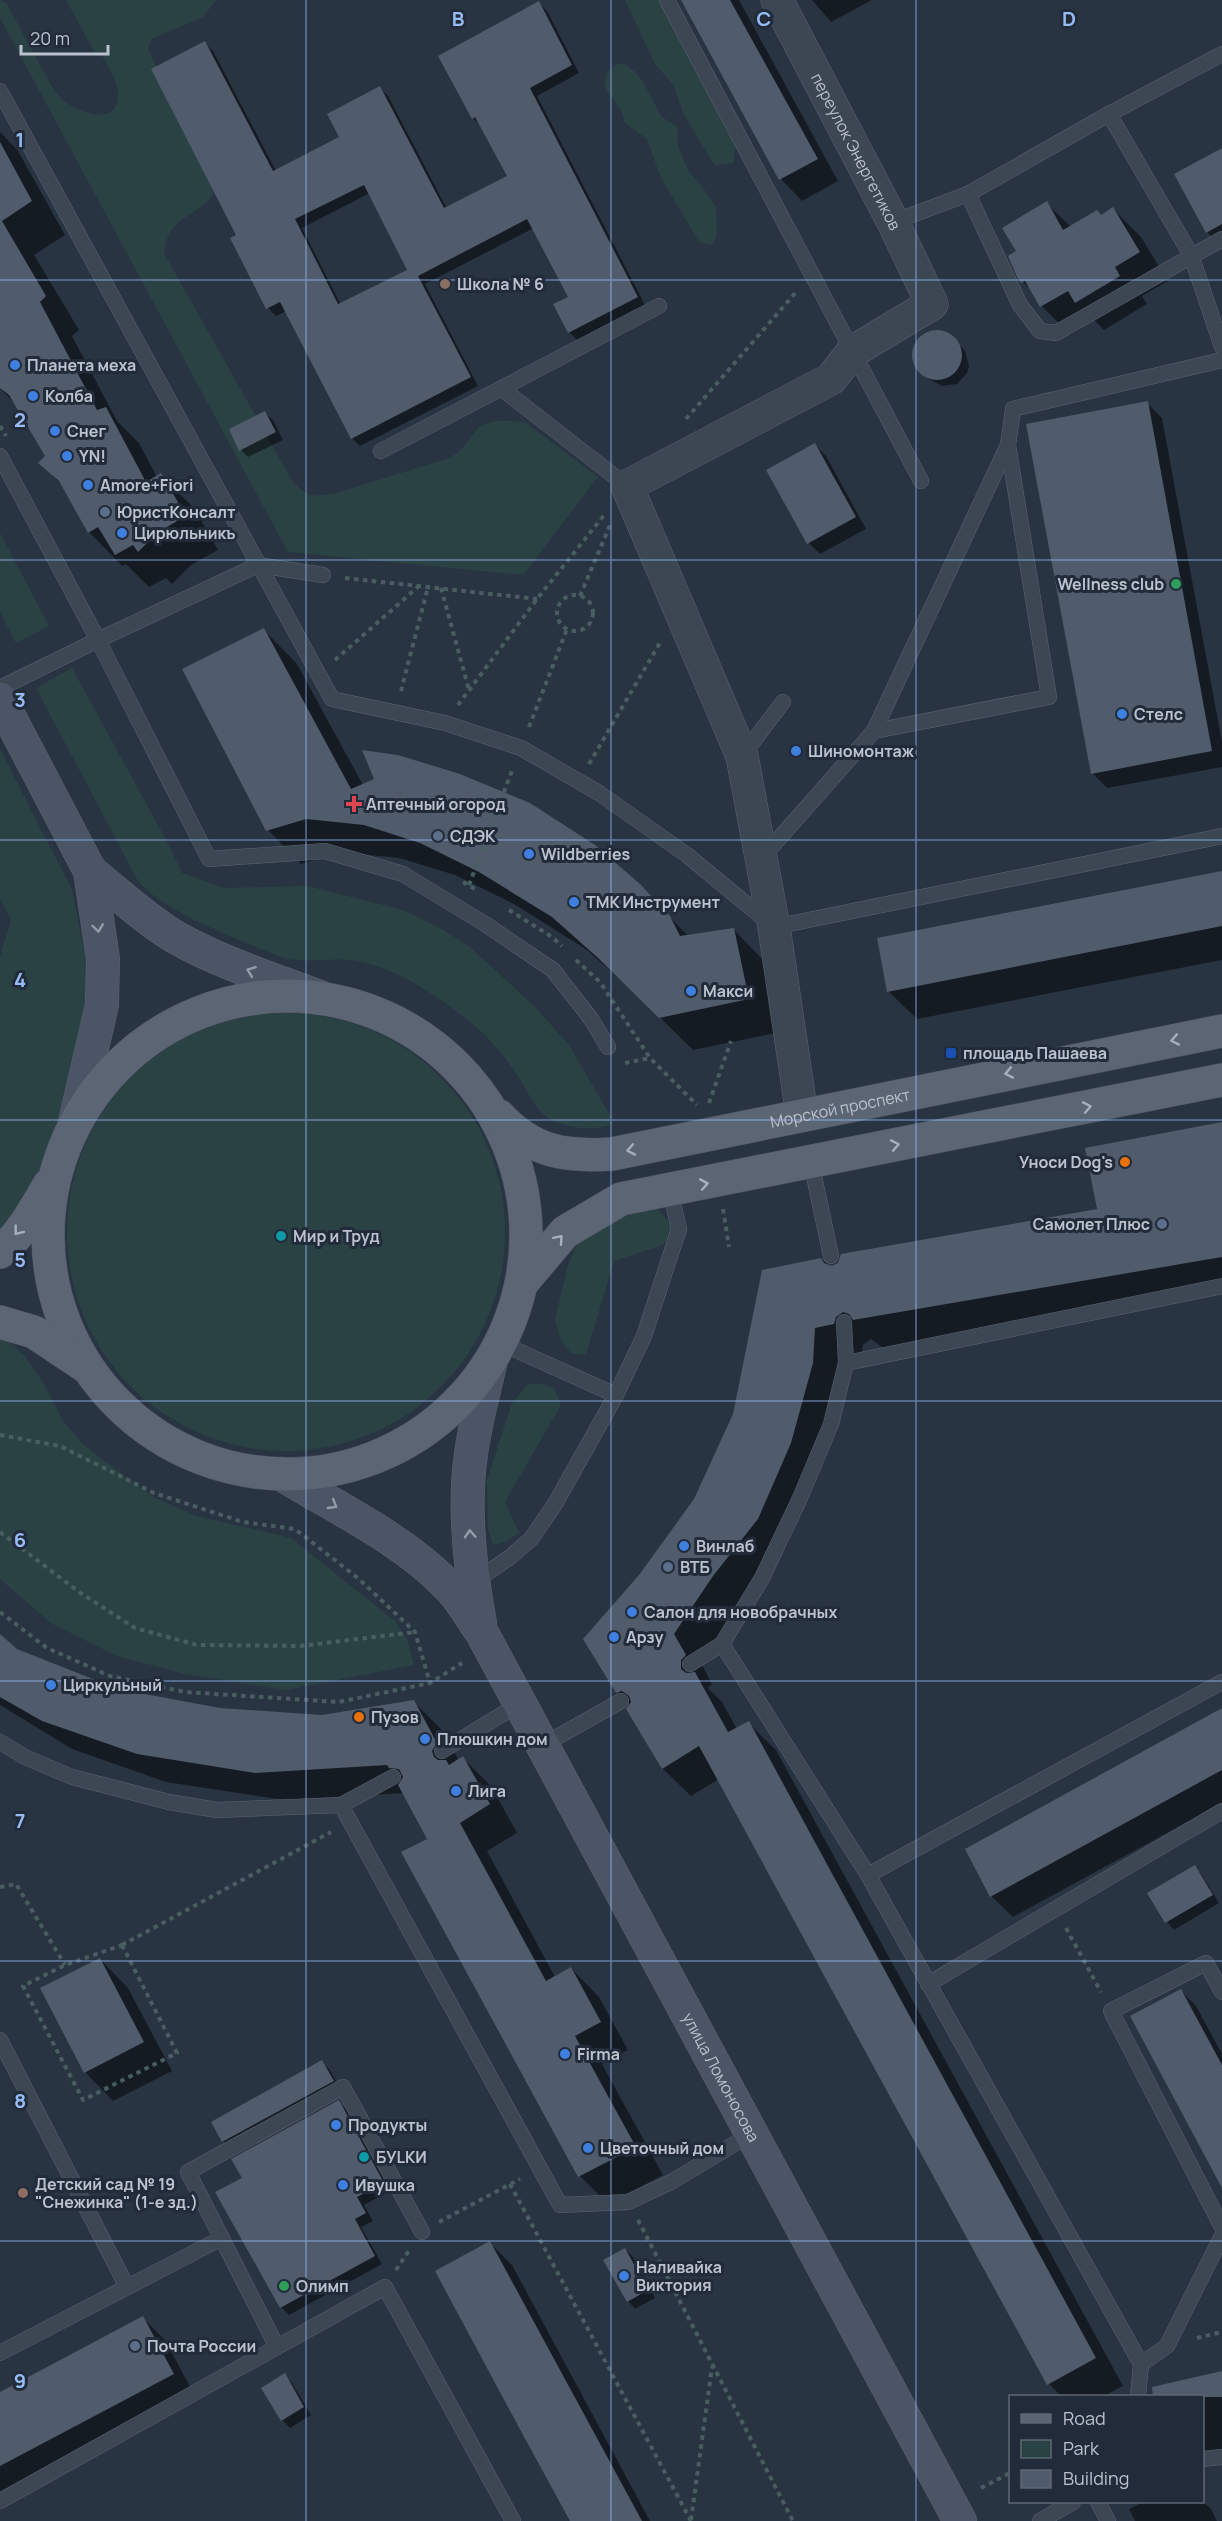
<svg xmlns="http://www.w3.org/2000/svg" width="1222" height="2521" viewBox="0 0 1222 2521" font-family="Manrope,sans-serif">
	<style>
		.green { fill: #2b4244 }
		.shadow { fill: #0007; fill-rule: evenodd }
		.building { fill: #505b6c; fill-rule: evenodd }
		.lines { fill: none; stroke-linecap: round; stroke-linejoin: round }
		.lane-casing { stroke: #5c6470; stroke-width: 16 }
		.street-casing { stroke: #5c6470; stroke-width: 33 }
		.secondary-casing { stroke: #5c6470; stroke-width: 34 }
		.primary-casing { stroke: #474f5c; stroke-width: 34 }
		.path { stroke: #495e61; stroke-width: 4; stroke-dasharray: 4.5 4.5; stroke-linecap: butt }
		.lane { stroke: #3d4653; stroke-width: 15 }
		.street { stroke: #3d4653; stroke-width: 32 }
		.secondary { stroke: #4b5566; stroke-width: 33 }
		.primary { stroke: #5b6573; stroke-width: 33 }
		.oneway { stroke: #949ca9 }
		.oneway2 { stroke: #a8afbb }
		.grid { fill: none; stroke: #97bcf5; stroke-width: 1.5; stroke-opacity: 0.55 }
		.education-dot { fill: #8d6e63; stroke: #222b39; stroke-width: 2 }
		.shop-dot { fill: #3f7fe0; stroke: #222b39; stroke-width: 2 }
		.service-dot { fill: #5c6f8a; stroke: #222b39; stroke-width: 2 }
		.leisure-dot { fill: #2e9e5b; stroke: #222b39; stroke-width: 2 }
		.health-dot { fill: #e0444e; stroke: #222b39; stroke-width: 2 }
		.transit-dot { fill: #1a4fb4; stroke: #222b39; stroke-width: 2 }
		.food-dot { fill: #e8710a; stroke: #222b39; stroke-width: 2 }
		.culture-dot { fill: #0f9aa8; stroke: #222b39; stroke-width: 2 }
		.labels { text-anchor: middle; stroke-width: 6; stroke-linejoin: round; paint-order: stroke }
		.street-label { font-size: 16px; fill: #bbc2cd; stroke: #222b39 }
		.poi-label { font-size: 16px; font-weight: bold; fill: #bbc2cd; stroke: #222b39; text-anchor: start }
		.grid-label { font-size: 20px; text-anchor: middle; font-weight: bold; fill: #97bcf5; stroke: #222b39; stroke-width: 6; stroke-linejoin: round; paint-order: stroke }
	</style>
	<rect width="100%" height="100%" fill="#293443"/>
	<!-- green -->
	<g class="green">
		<path d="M0 0 7 4C18 24 29 45 40 65 46 75 51 87 59 96 74 113 120 129 118 93 118 80 105 63 100 51L95 53 66 0H216L203 17 151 39 148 49 215 189C204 217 168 212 164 253L291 479C307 497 309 497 333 494L446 459C468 450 465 439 480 427 491 419 513 420 526 423L598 477 523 575 288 552 0 18Z"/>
		<polygon points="625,0 662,0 696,71 736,145 733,163 715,165 711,160 683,113 674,86 655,64"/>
		<path d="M617 64H625L635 72 643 82 661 116 677 127 678 146 688 171 701 185 716 207 717 236 711 245 699 242 661 178 647 139 625 123 621 110 605 88C604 77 607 69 617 64Z"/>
		<polygon points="0,533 49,626 16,643 0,612"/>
		<path d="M72 668 170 847 182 873 224 888 307 886 403 910 440 928 470 947 534 1006 569 1045 611 1117 610 1125C599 1129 585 1129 574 1127 533 1121 532 1093 511 1066 501 1052 487 1036 474 1025 441 998 393 964 349 960 326 958 304 964 281 957 244 942 158 910 137 879L36 688Z"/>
		<polygon points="0,749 72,890 86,960 86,999 80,1036 62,1115 39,1173 25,1198 0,1233 0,957 11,920 0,899"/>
		<circle cx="286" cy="1232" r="219"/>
		<polygon points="657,1208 670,1223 671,1235 663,1245 614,1261 586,1354 572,1354 561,1341 555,1320 568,1265 578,1242 600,1220"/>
		<polygon points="0,1339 7,1340 25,1356 44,1384 63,1421 84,1445 103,1460 155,1498 197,1516 291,1538 395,1621 407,1639 414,1665 286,1690 185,1674 117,1656 51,1623 0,1579"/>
		<polygon points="528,1384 542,1384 554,1388 561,1405 505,1502 519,1533 505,1542 493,1545 488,1529 487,1480 512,1403"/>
	</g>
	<!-- shadow -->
	<g class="shadow">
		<polygon points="682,0 739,0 838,181 802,201 781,179"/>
		<polygon points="812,0 872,0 831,22"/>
		<path d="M539 3 547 11 579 73 537 96 645 305 577 340 569 332 555 305 570 297 534 228 425 284 478 386 360 446 352 438 286 311 276 316 268 308 232 239 238 235 205 43 213 51 276 171 341 137 380 88 388 96 447 209 509 176 481 126 473 118ZM370 193 409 270 341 305 302 228Z"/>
		<polygon points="0,132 18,151 65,235 34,255 79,330 72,336 117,421 139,443 157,477 160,475 194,508 218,550 191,565 172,584 166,578 149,587 126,564 122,566 89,532 62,485 40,463 46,456 16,405 0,388"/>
		<polygon points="1222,150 1222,247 1207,232"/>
		<polygon points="1046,203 1071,227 1102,216 1113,209 1141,237 1168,281 1142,296 1147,304 1104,330 1094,320 1070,335 1042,306 1035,294 1023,282 1010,256 1018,252"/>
		<polygon points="938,331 952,337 965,351 969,366 967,373 957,384 942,386 929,379 916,365 915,349 923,336"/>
		<polygon points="1147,403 1162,418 1222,742 1222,767 1107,788 1092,773"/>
		<polygon points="265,413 273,420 283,440 248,457 241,450"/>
		<polygon points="815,445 826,456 866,529 820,554 809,543"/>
		<polygon points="264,630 297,664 363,785 639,885 689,937 733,929 766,963 781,1032 693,1050 632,990 587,950 514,904 455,875 399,858 340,852 301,864 268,830"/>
		<polygon points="1222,872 1222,960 917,1019 888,991"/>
		<polygon points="1222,1123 1222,1289 883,1348 871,1339 863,1345 862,1352 842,1356 819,1471 786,1547 740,1604 701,1663 712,1684 708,1688 722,1702 737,1729 748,1723 776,1750 1123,2386 1104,2396 1061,2396 1049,2384 719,1779 691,1796 663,1769 628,1709 630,1705 617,1692 640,1576 695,1500 821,1260 833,1267 1099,1210"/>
		<polygon points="0,1636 16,1650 118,1690 219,1709 322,1716 414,1702 442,1730 459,1761 463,1758 491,1786 517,1833 487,1851 555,1977 571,1968 599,1997 628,2050 602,2064 663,2175 608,2204 580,2176 403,1852 429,1839 404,1793 284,1800 166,1782 72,1749 0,1705"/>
		<polygon points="1222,1709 1222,1803 1013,1917 991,1896"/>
		<polygon points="1195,1867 1202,1875 1219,1903 1174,1930 1167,1922 1149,1894"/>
		<polygon points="100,1959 128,1988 172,2071 113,2101 85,2072"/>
		<polygon points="1181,1991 1196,2006 1222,2054 1222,2180"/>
		<polygon points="322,2062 330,2070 340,2089 231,2149 223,2141"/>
		<polygon points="339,2102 346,2110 390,2191 364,2205 373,2221 361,2227 382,2264 289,2315 281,2307 218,2193 244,2178"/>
		<polygon points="490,2243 512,2265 650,2521 572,2521"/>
		<polygon points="625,2249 633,2257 655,2298 635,2309 628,2301"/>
		<polygon points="143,2318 165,2340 195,2396 0,2499 0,2394"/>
		<polygon points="1222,2372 1222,2455 1202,2460 1202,2396"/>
		<polygon points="284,2375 292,2383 311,2415 290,2428 282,2420 263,2388"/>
		<polygon points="1202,2501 1211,2509 1217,2521 1135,2521 1129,2509 1144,2502"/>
	</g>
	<!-- building -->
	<g class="building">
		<polygon points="681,0 730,0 818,159 779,180"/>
		<path d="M539 1 572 65 530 88 638 297 568 333 553 304 568 297 527 219 418 276 471 377 351 439 280 302 266 309 230 238 236 235 151 69 205 41 273 171 339 137 327 114 380 86 444 208 507 176 475 117 472 119 438 56ZM364 185 407 270 338 304 295 219Z"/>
		<polygon points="0,142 32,201 2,221 46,296 40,302 97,410 106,407 146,482 161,473 186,516 158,532 138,552 133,545 115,555 98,527 88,533 59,481 38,463 45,456 9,395 0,388"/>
		<polygon points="1222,148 1222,224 1206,233 1174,174"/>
		<polygon points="1047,201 1063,230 1097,210 1101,215 1113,207 1140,252 1115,267 1120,276 1075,303 1068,291 1040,307 1025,281 1021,283 1017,277 1008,256 1016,251 1002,228"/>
		<circle cx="937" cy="355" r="25"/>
		<polygon points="1148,401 1212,751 1091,774 1026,424"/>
		<polygon points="265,411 276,432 239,451 229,429"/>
		<polygon points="815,443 856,517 807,544 766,470"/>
		<polygon points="264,628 351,789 374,779 362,750 398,755 460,774 530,803 595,845 640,884 670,916 680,936 734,928 749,999 659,1018 597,957 552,917 479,872 420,843 364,825 306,819 266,831 182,669"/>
		<polygon points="1222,871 1222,926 887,992 877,938"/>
		<polygon points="1222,1122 1222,1257 853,1320 849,1314 843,1312 836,1317 834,1324 815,1328 813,1363 791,1443 758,1519 713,1576 674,1634 686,1655 681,1660 681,1669 686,1673 695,1672 728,1732 749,1721 1096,2358 1047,2385 699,1746 662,1769 626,1709 631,1702 629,1696 622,1691 616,1693 583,1639 639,1575 694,1499 733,1414 762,1270 821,1258 824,1263 832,1266 838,1263 841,1254 1097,1209 1085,1148"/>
		<polygon points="0,1634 17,1649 118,1689 220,1708 322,1715 414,1700 437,1743 432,1751 434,1757 438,1760 446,1760 449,1765 463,1756 490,1804 460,1823 546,1981 571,1967 601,2022 575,2036 636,2147 578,2177 401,1852 427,1839 398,1785 403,1777 399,1769 389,1768 387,1765 255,1773 137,1754 42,1721 0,1697"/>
		<polygon points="1222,1708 1222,1770 990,1897 965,1849"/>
		<polygon points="1195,1865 1213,1895 1165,1923 1147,1893"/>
		<polygon points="100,1958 144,2042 84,2073 40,1988"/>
		<polygon points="1181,1989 1222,2065 1222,2188 1130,2016"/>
		<polygon points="322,2060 334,2081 222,2142 211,2122"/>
		<polygon points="339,2100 384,2183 357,2197 366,2213 355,2219 375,2256 280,2308 215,2192 242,2178 231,2159"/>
		<polygon points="490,2241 642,2521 570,2521 522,2433 435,2271"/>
		<polygon points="625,2248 648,2290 627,2302 603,2260"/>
		<polygon points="143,2316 174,2374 0,2466 0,2392"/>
		<polygon points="1222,2371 1222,2397 1153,2397 1152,2387"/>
		<polygon points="285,2373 304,2407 281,2421 261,2388"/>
	</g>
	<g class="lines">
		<defs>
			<g id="lane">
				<polyline points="667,0 921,481"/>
				<polyline points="0,91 332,699 445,723 521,748 599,793 687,855 774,927 1222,836"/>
				<polyline points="1109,114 1191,255 1222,347"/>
				<polyline points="968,194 1020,305 1040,331 1056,333 1222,239"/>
				<polyline points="893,222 968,194 1109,114 1222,54"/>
				<polyline points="502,389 627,486"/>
				<polyline points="381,451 659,306"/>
				<polyline points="0,456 98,640 0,688"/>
				<polyline points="323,575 258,565 98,640 209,859 325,851 403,874 485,924 553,970 591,1019 608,1047"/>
				<polyline points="874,731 1008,445"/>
				<polyline points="742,756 783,702"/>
				<polyline points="761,859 874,731 1049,697 1008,445 1013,409 1222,360"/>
				<polyline points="811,1162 831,1256"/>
				<polyline points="500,1343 616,1395"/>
				<polyline points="846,1363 1222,1286"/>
				<polyline points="472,1583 509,1558 531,1539 555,1504 616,1395 644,1336 679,1229 670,1190"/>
				<polyline points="722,1644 868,1875 1141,2364 1138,2396"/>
				<polyline points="690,1664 722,1644 762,1578 800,1498 831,1424 846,1363 844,1322"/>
				<polyline points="0,1742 25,1757 72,1777 169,1802 217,1810 341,1805 393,1777"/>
				<polyline points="543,1745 621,1701"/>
				<polyline points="442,1751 521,1703"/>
				<polyline points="341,1805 560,2205 628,2202 671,2182 751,2134"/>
				<polyline points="868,1875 1222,1682"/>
				<polyline points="928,1984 1222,1811"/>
				<polyline points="1222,1992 1206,1963 1111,2011 1222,2227"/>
				<polyline points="0,2040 127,2287"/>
				<polyline points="277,2347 188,2172 343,2087 422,2232"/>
				<polyline points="0,2353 222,2238"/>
				<polyline points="1141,2364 1167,2346 1222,2236"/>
				<polyline points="1202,2459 1222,2457"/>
				<polyline points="0,2501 385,2287 513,2521"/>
				<polyline points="1098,2502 1108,2521"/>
				<polyline points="1040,2521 1073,2502"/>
			</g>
			<g id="street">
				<path id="s1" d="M777 0 893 222 932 304 852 352 831 379 627 486 742 756 774 927 802 1115"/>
			</g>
			<g id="secondary">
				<polyline points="0,699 90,871 103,959 102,1005 74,1126"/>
				<path d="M90 871C118 893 146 920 177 938 223 964 276 980 325 999"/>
				<path id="s2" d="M283 1475C338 1509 401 1538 447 1585 461 1598 471 1618 482 1633L960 2521"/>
				<path d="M480 1623C470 1569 463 1509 471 1454 475 1423 484 1392 491 1360"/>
			</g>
			<g id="primary">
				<circle cx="287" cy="1235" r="239"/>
				<path id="s3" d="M499 1116C532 1152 565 1157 612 1154L1222 1031"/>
				<path d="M0 1252C21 1236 36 1207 49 1185"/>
				<polyline points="521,1284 565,1232 621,1199 1222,1080"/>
				<polyline points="0,1322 34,1332 85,1366"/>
			</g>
		</defs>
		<!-- lane casing -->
		<use href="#lane" class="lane-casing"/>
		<!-- street casing -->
		<use href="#street" class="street-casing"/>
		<!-- secondary casing -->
		<use href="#secondary" class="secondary-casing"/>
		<!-- primary casing -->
		<use href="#primary" class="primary-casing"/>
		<!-- path -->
		<g class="path">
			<polyline points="686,419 797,291"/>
			<polyline points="0,426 6,436"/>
			<polyline points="345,578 537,599"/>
			<polyline points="441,588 469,690"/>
			<circle cx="575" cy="613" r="18"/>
			<polyline points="580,596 610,525"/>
			<polyline points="335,660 419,586"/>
			<polyline points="401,691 428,587"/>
			<polyline points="458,705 537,599 605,514"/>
			<polyline points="529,727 567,629"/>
			<polyline points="589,764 661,641"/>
			<polyline points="463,882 477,890"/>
			<polyline points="469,885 513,768"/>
			<polyline points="509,910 552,937 562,946"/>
			<polyline points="576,960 600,982 650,1058 697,1105"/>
			<polyline points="625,1063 650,1058"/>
			<polyline points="709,1103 731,1041"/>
			<polyline points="723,1209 729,1247"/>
			<polyline points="0,1435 60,1446 154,1493 243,1522 295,1529 359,1579 415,1632 430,1683"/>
			<polyline points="0,1532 79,1592 135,1628 197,1645 301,1646 415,1632"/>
			<polyline points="0,1612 47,1648 110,1676 185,1692 339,1702 430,1683 462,1663"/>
			<polyline points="0,1887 16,1884 65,1965"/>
			<polyline points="1066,1928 1101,1992"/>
			<polygon points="122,1945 177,2053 83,2100 23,1986 65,1965"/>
			<polyline points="122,1945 331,1832"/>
			<polyline points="510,2184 691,2521"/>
			<polyline points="638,2220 793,2521"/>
			<polyline points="439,2222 520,2179"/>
			<polyline points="396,2270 410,2249"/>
			<polyline points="1197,2338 1222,2332"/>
			<polyline points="981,2488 1010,2473"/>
			<polyline points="691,2520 712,2367"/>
		</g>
		<!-- lane -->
		<use href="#lane" class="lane"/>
		<!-- street -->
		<use href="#street" class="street"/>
		<!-- secondary -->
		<use href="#secondary" class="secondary"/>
		<!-- primary -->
		<use href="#primary" class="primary"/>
	</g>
	<!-- one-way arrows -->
	<defs><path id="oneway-chevron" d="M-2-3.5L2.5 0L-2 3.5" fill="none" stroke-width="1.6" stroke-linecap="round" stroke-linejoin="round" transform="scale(1.5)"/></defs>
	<g class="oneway">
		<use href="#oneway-chevron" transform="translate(98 928) rotate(82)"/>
		<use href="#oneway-chevron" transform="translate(251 971) rotate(-159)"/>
		<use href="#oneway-chevron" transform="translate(333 1505) rotate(31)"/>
		<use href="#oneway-chevron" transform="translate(470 1534) rotate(-93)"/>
	</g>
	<g class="oneway2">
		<use href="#oneway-chevron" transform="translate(1175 1040) rotate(169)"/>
		<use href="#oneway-chevron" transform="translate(1009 1073) rotate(169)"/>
		<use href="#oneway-chevron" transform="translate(1087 1107) rotate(-11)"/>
		<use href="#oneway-chevron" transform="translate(895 1145) rotate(-11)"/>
		<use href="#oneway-chevron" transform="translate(631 1150) rotate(169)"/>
		<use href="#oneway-chevron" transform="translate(704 1184) rotate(-10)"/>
		<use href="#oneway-chevron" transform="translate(18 1231) rotate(128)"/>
		<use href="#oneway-chevron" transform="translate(559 1239) rotate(-49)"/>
	</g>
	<!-- grid -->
	<path class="grid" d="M306 0V2521M611 0V2521M916 0V2521M0 280H1222M0 560H1222M0 840H1222M0 1120H1222M0 1401H1222M0 1681H1222M0 1961H1222M0 2241H1222"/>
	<!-- markers -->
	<g class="education-dot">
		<circle cx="445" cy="284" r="6"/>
		<circle cx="23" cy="2193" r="6"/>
	</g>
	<g class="shop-dot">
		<circle cx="15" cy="365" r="6"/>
		<circle cx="33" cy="396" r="6"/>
		<circle cx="55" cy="431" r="6"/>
		<circle cx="67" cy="456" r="6"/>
		<circle cx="88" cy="485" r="6"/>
		<circle cx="122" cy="533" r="6"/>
		<circle cx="1122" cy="714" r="6"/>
		<circle cx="796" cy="751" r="6"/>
		<circle cx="529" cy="854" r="6"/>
		<circle cx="574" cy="902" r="6"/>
		<circle cx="691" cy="991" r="6"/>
		<circle cx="684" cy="1546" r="6"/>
		<circle cx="632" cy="1612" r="6"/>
		<circle cx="614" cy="1637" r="6"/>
		<circle cx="51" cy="1685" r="6"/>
		<circle cx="425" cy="1739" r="6"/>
		<circle cx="456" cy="1791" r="6"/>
		<circle cx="565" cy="2054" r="6"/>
		<circle cx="336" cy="2125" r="6"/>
		<circle cx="588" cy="2148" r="6"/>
		<circle cx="343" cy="2185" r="6"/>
		<circle cx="624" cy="2276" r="6"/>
	</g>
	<g class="service-dot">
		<circle cx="105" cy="512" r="6"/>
		<circle cx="438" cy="836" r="6"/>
		<circle cx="1162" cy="1224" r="6"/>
		<circle cx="668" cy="1567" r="6"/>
		<circle cx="135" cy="2346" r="6"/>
	</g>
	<g class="leisure-dot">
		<circle cx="1176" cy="584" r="6"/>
		<circle cx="284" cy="2286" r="6"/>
	</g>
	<path class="health-dot" d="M351 795h6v6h6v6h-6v6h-6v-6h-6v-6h6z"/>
	<rect class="transit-dot" x="945" y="1047" width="12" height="12" rx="3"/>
	<g class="food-dot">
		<circle cx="1125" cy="1162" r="6"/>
		<circle cx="359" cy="1717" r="6"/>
	</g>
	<g class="culture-dot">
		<circle cx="281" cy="1236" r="6"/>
		<circle cx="364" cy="2157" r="6"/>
	</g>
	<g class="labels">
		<!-- street labels -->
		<g class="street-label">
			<text dy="6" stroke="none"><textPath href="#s1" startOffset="171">переулок Энергетиков</textPath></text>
			<text dy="6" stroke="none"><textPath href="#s3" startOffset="357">Морской проспект</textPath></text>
			<text dy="6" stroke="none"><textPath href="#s2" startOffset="762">улица Ломоносова</textPath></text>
		</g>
		<!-- poi labels -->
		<g class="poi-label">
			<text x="457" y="290">Школа № 6</text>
			<text x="27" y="371">Планета меха</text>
			<text x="45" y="402">Колба</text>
			<text x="67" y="437">Снег</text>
			<text x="79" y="462">YN!</text>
			<text x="100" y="491">Amore+Fiori</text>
			<text x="117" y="518">ЮристКонсалт</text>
			<text x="134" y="539">Цирюльникъ</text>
			<text x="1164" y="590" text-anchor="end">Wellness club</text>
			<text x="1134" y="720">Стелс</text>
			<text x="808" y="757">Шиномонтаж</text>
			<text x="366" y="810">Аптечный огород</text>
			<text x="450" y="842">СДЭК</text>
			<text x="541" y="860">Wildberries</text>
			<text x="586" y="908">ТМК Инструмент</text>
			<text x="703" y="997">Макси</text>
			<text x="963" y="1059">площадь Пашаева</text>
			<text x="1113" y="1168" text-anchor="end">Уноси Dog's</text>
			<text x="1150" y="1230" text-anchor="end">Самолет Плюс</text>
			<text x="293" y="1242">Мир и Труд</text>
			<text x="696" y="1552">Винлаб</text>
			<text x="680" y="1573">ВТБ</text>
			<text x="644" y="1618">Салон для новобрачных</text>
			<text x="626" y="1643">Арзу</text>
			<text x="63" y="1691">Циркульный</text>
			<text x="371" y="1723">Пузов</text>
			<text x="437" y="1745">Плюшкин дом</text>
			<text x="468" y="1797">Лига</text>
			<text x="577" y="2060">Firma</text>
			<text x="348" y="2131">Продукты</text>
			<text x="600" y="2154">Цветочный дом</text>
			<text x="376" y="2163">БУLКИ</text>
			<text x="35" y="2190">Детский сад № 19<tspan x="35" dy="18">"Снежинка" (1-е зд.)</tspan></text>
			<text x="355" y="2191">Ивушка</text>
			<text x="636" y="2273">Наливайка<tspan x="636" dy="18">Виктория</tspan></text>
			<text x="296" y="2292">Олимп</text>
			<text x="147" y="2352">Почта России</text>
		</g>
	</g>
	<g class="grid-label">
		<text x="458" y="26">B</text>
		<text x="764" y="26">C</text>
		<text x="1069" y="26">D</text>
		<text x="20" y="147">1</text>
		<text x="20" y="427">2</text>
		<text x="20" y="707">3</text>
		<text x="20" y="987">4</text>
		<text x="20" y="1267">5</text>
		<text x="20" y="1547">6</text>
		<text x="20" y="1828">7</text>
		<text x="20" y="2108">8</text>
		<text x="20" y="2388">9</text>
	</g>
	<!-- legend -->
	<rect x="1009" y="2395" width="195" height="108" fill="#222b39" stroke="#5f6774" stroke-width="1.5"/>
	<rect x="1021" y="2414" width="30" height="9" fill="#5b6573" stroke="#5f6774" stroke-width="1.5"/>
	<text x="1063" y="2425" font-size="18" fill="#bbc2cd">Road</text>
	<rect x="1021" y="2440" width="30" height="18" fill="#2b4244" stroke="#5f6774" stroke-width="1.5"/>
	<text x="1063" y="2455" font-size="18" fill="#bbc2cd">Park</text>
	<rect x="1021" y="2470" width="30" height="18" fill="#505b6c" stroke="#5f6774" stroke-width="1.5"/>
	<text x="1063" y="2485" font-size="18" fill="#bbc2cd">Building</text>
	<!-- scale -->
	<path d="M21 45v9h87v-9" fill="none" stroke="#bbc2cd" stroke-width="3"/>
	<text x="30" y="45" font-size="18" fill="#bbc2cd" stroke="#222b39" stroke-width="4.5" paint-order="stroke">20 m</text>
</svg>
